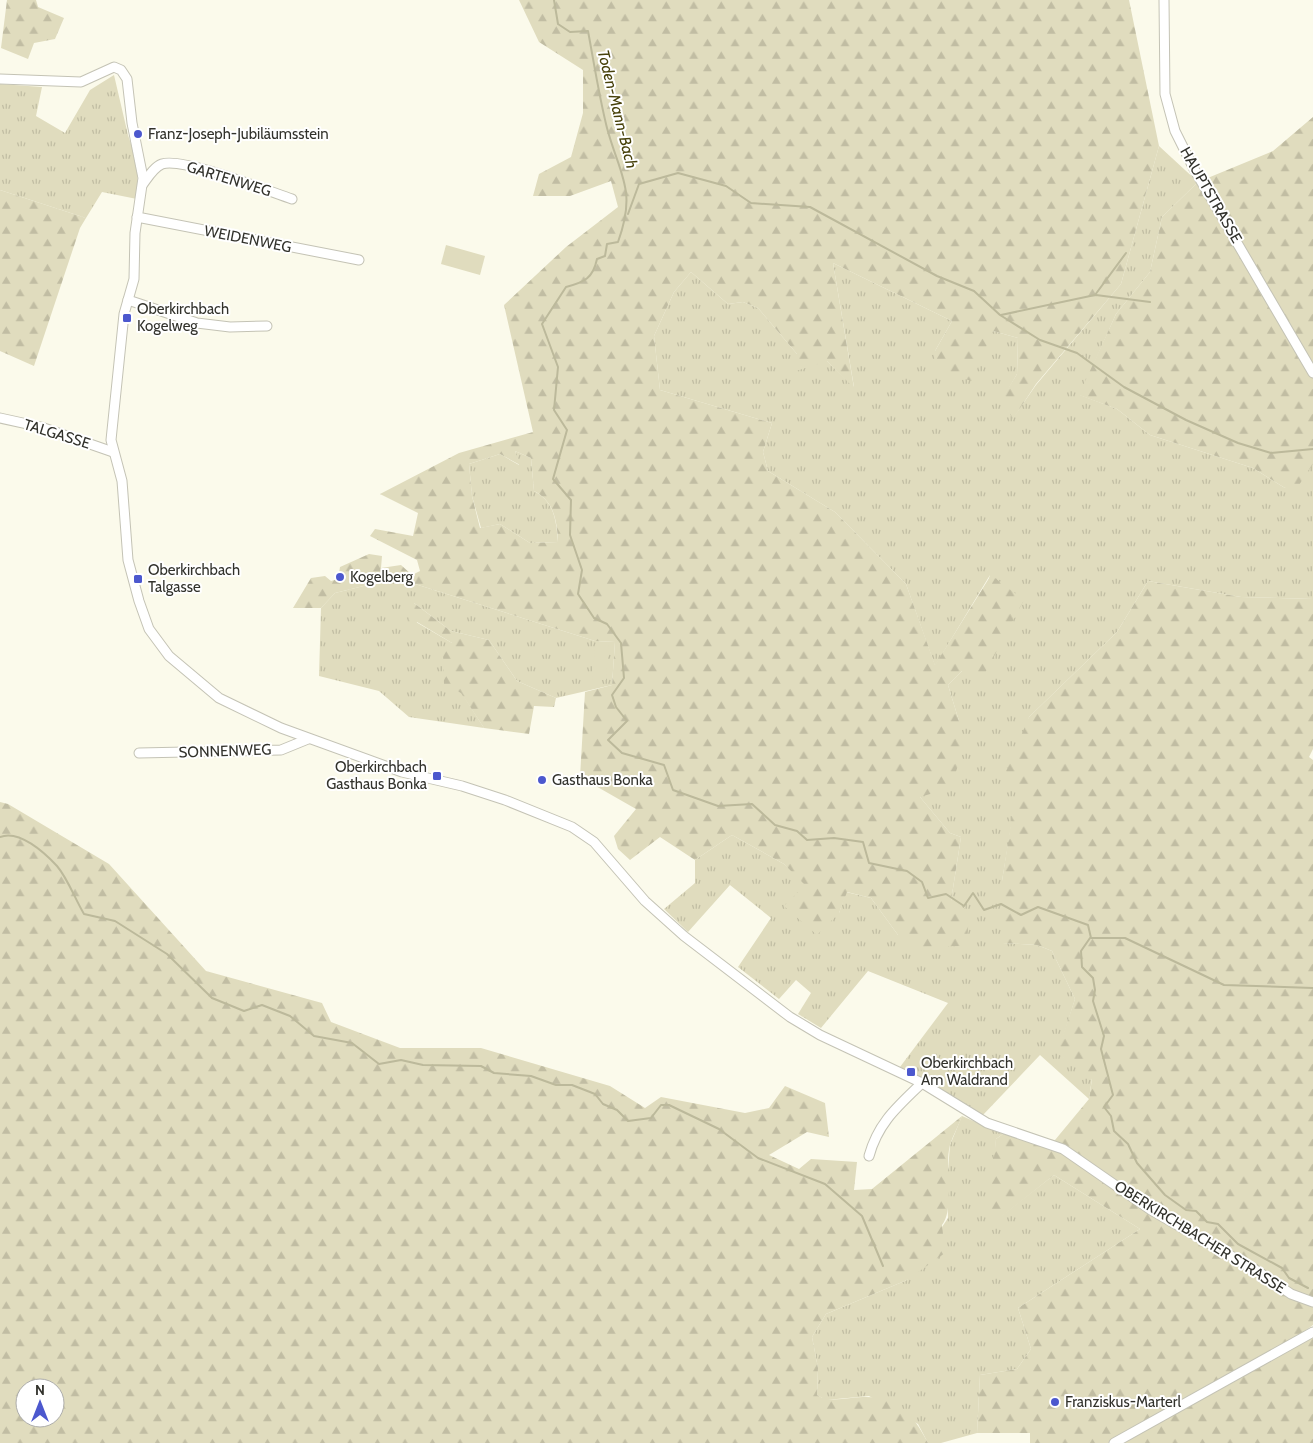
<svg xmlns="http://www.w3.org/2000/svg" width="1313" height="1443" viewBox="0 0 1313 1443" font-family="Cabin,sans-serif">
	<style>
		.grass { fill: url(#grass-tufts) }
		.forest { fill: url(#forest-firs); fill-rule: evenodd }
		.green { fill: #e0dcbe }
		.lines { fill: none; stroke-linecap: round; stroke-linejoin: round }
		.stream { stroke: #bcb99b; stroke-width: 2 }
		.minor-casing { stroke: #c4c3b5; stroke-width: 11 }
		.minor { stroke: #fff; stroke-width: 9 }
		.poi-dot { fill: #4c58ce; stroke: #fff; stroke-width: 2 }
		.labels { text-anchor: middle; stroke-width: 4; stroke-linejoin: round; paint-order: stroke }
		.poi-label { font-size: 15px; fill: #32322c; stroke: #fff; text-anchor: start }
		.street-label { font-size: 15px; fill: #32322c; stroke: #fff }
		.water-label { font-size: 16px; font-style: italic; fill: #47410a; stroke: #fff }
	</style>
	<defs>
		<pattern id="grass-tufts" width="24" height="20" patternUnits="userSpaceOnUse" patternTransform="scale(1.25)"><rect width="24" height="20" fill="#e0dcbe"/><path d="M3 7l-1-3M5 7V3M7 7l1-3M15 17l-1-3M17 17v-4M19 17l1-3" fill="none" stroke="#c1bda3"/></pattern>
		<pattern id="forest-firs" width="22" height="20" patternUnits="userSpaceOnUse" patternTransform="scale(1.25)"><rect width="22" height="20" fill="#e0dcbe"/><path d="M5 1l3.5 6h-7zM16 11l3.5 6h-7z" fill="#c1bda3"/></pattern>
	</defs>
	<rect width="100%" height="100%" fill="#fbfaeb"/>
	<!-- grass -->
	<g class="grass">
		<polygon points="114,75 128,135 138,165 137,199 102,192 86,218 0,190 0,84 42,87 36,116 65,133 90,90"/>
		<polygon points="1159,146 1198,182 1162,217 1150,272 1116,314 1080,395 1117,409 1150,435 1253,468 1285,488 1313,464 1313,599 1241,597 1148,581 1117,632 1029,717 1002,881 1003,943 1037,945 1052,951 1075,999 1058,1053 1092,1078 1089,1099 1040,1055 982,1116 929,1081 900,1067 948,1003 868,971 821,1028 798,1014 811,993 796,980 779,999 738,967 771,918 730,885 688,932 664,909 695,883 695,860 732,835 784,864 839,913 846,892 871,898 898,935 951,901 961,837 950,833 920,797 959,721 948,685 962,671 990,575 935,666 906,584 835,512 768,471 763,452 772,423 660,390 654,336 674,292 691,272 728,304 743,302 758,308 797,354 827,361 854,387 833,263 952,321 935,351 993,331 1018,338 1017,374 1002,400 1013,418 1036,385 1121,284"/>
		<path d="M515 451 531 458 534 491C555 502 556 521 558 542L530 543 500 524 481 528 472 496 469 464 500 454 519 465Z"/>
		<polygon points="396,578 595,641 615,642 612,685 556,698 517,681 489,640 451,631 414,603 416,622 452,643 461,692 484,728 409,717 379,691 319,676 321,608 335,593"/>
		<polygon points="962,1116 1003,1134 996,1139 991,1224 1054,1175 1140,1229 1018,1308 1031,1349 1017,1369 980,1375 977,1433 941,1443 928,1443 918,1424 869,1396 826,1400 817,1395 818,1368 812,1337 826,1314 907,1280 948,1218 947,1183 950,1145"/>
	</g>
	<!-- forest -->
	<g class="forest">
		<polygon points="7,0 36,0 38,7 64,18 55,39 34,43 28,59 1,48"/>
		<path d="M519 0H1129L1159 146 1121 284 1036 384 1013 419 1001 400 1017 374 1018 338 993 331 972 381 934 371 935 351 952 321 833 263 854 388 827 361 796 371 797 354 758 308 743 302 728 304 691 272 674 292 654 336 660 390 772 423 763 452 768 471 835 512 906 584 935 665 991 575 1024 600 983 677 962 671 948 685 959 721 963 752 950 788 920 797 950 833 961 837 951 901 969 911 967 946 918 947 898 935 871 898 847 892 839 913 817 935 784 906 805 885 784 864 732 835 695 860 660 837 630 860 618 849 614 836 636 809 580 777 585 692 612 685 615 642 595 641 396 578 335 593 321 608H293L311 578 325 576 331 581 338 579 340 567 369 554 382 556 381 568 401 565 412 575 420 571 417 560 370 536 375 529 413 536 418 513 380 494 459 453 533 432 504 305 566 247 618 207 611 181 570 196H533L539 174 571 157 583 113V70L539 42ZM515 451 531 458 534 491C554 501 557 521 558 542L530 543 500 524 480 528 472 496 469 464 500 454 520 465Z"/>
		<polygon points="1313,117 1313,464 1299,485 1285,488 1253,468 1150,435 1117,409 1079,395 1116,314 1150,272 1162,217 1198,182 1273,151"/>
		<polygon points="0,190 86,218 80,228 34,366 0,351"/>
		<polygon points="1148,581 1241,597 1313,599 1313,749 1309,757 1313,760 1313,1325 1306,1330 1313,1336 1313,1443 1030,1443 1030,1433 977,1433 980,1375 1017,1369 1031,1349 1018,1308 1140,1229 1054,1175 991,1225 988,1212 996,1139 1003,1134 1055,1140 1089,1099 1092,1079 1057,1053 1075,999 1052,951 1037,945 1002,943 1002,881 1017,784 1006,771 1029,717 1117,632"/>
		<polygon points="414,603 451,631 489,640 517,681 556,698 554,707 534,706 529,734 484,728 461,693 444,684 443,653 452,643 417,622 414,630 406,627"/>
		<path d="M0 802 8 804 109 864 206 971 322 1003 331 1022 400 1048H481L610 1086 645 1108 661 1097 745 1113 769 1108 785 1086 825 1103 829 1137 807 1132 769 1155 799 1169 811 1159 857 1162 854 1190 872 1189 962 1116C959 1125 953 1135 950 1145 944 1167 955 1209 942 1225L945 1253 907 1280 826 1314 812 1337 818 1368 817 1395C828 1402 838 1399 851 1398 893 1393 909 1407 928 1443H0ZM25 1388H55V1418H25Z"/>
	</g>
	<!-- green -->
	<g class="green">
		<polygon points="446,245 485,256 480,275 441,264"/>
		<polygon points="595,645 609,645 606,680 592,680"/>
	</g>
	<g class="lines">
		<!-- stream -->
		<g class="stream">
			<path d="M554 0 558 24 570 32 588 31C594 63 599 96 607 128 620 176 637 190 618 242L607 244 605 256 597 259C593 278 585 282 566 287L542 324 558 367 554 410 567 430 553 479 571 500 570 535 582 570 578 594 594 618 607 624 621 643 624 678 612 695 616 707 627 721 608 740 622 753 664 765 673 790 718 806 752 804 775 825 797 831 807 840 834 838 863 842 869 863 907 871 922 882 928 898 946 894 964 906 973 893 984 910 1001 904 1021 915 1038 907 1088 925 1091 938H1125L1224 985 1313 988"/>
			<polyline points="628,214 639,184 678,173 726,186 751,203 810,207 937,276 974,291 1000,315 1040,340 1077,353 1124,387 1186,420 1238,443 1271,453 1313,449"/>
			<polyline points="1096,295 1150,302"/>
			<polyline points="1001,315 1095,295 1126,253"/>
			<path d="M0 837C19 829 45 853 57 866 68 879 75 899 84 914L115 921 167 954 212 998 244 1011 262 1005 290 1016 314 1036 352 1043 379 1064 401 1060 423 1065 481 1066 494 1073 531 1076 556 1085H572L595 1094 603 1104 617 1110 628 1121 651 1118 661 1105H669L719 1129 758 1158 825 1184 862 1216 883 1266"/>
			<polyline points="1090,938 1081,951 1082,967 1093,978 1095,990 1093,1001 1104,1036 1101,1049 1113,1095 1104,1107 1111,1116 1114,1131 1128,1144 1137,1163 1165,1195 1186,1210 1196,1211 1207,1222 1218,1224 1238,1244 1282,1268 1289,1278 1308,1288"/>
		</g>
		<defs>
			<g id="minor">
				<polyline points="1164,0 1165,94 1175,131 1194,169 1313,373"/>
				<polyline points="0,79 81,82 114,67 121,70 127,79 132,123 143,178 135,233 134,279 124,314 111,440 122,481 128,560 139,601 149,629 169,656 219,698 281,728 402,772 462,786 505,800 572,827 594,842 645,901 684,936 790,1017 820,1035 922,1083 987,1123 1063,1149 1151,1210 1259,1272 1291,1294 1313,1302"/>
				<path d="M143 184C148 177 154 167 162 164 183 157 268 191 292 199"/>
				<polyline points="137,217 359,260"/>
				<polyline points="128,300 197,323 230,327 267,326"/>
				<polyline points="0,418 41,427 113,452"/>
				<polyline points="139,753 281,750 308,739"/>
				<path d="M869 1156C878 1123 897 1107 922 1083"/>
				<polyline points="1114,1443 1313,1332"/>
			</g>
		</defs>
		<!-- minor casing -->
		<use href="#minor" class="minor-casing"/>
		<!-- minor -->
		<use href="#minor" class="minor"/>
	</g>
	<!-- markers -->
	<g class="poi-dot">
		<circle cx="138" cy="134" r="5"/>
		<rect x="122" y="313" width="10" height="10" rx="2.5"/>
		<circle cx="340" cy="577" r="5"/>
		<rect x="133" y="574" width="10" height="10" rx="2.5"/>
		<rect x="432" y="771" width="10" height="10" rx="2.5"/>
		<circle cx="542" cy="780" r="5"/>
		<rect x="906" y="1067" width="10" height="10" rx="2.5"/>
		<circle cx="1055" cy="1402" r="5"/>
	</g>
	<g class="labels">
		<!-- poi labels -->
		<g class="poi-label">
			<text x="148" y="139">Franz-Joseph-Jubiläumsstein</text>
			<text x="137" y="314">Oberkirchbach<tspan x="137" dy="17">Kogelweg</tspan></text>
			<text x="148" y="575">Oberkirchbach<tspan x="148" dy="17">Talgasse</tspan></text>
			<text x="350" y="582">Kogelberg</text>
			<text x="427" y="772" text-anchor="end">Oberkirchbach<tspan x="427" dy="17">Gasthaus Bonka</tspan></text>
			<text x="552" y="785">Gasthaus Bonka</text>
			<text x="921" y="1068">Oberkirchbach<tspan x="921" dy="17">Am Waldrand</tspan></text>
			<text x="1065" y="1407">Franziskus-Marterl</text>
		</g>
		<!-- street labels -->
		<g class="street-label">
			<text transform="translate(229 179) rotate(17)" y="5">GARTENWEG</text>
			<text transform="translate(1211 195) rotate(60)" y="5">HAUPTSTRASSE</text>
			<text transform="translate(248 239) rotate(11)" y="5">WEIDENWEG</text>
			<text transform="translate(57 434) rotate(17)" y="5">TALGASSE</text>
			<text transform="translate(225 751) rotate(-2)" y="5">SONNENWEG</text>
			<text transform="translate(1200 1237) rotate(32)" y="5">OBERKIRCHBACHER STRASSE</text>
		</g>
		<!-- water labels -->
		<g class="water-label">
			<text transform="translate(618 109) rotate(76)" y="6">Toden-Mann-Bach</text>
		</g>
	</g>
	<!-- north arrow -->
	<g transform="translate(40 1403)"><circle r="24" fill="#ffffff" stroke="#adadab"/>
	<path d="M0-4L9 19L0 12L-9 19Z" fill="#4c58ce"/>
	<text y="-8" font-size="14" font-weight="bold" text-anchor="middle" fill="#32322c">N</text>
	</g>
</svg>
